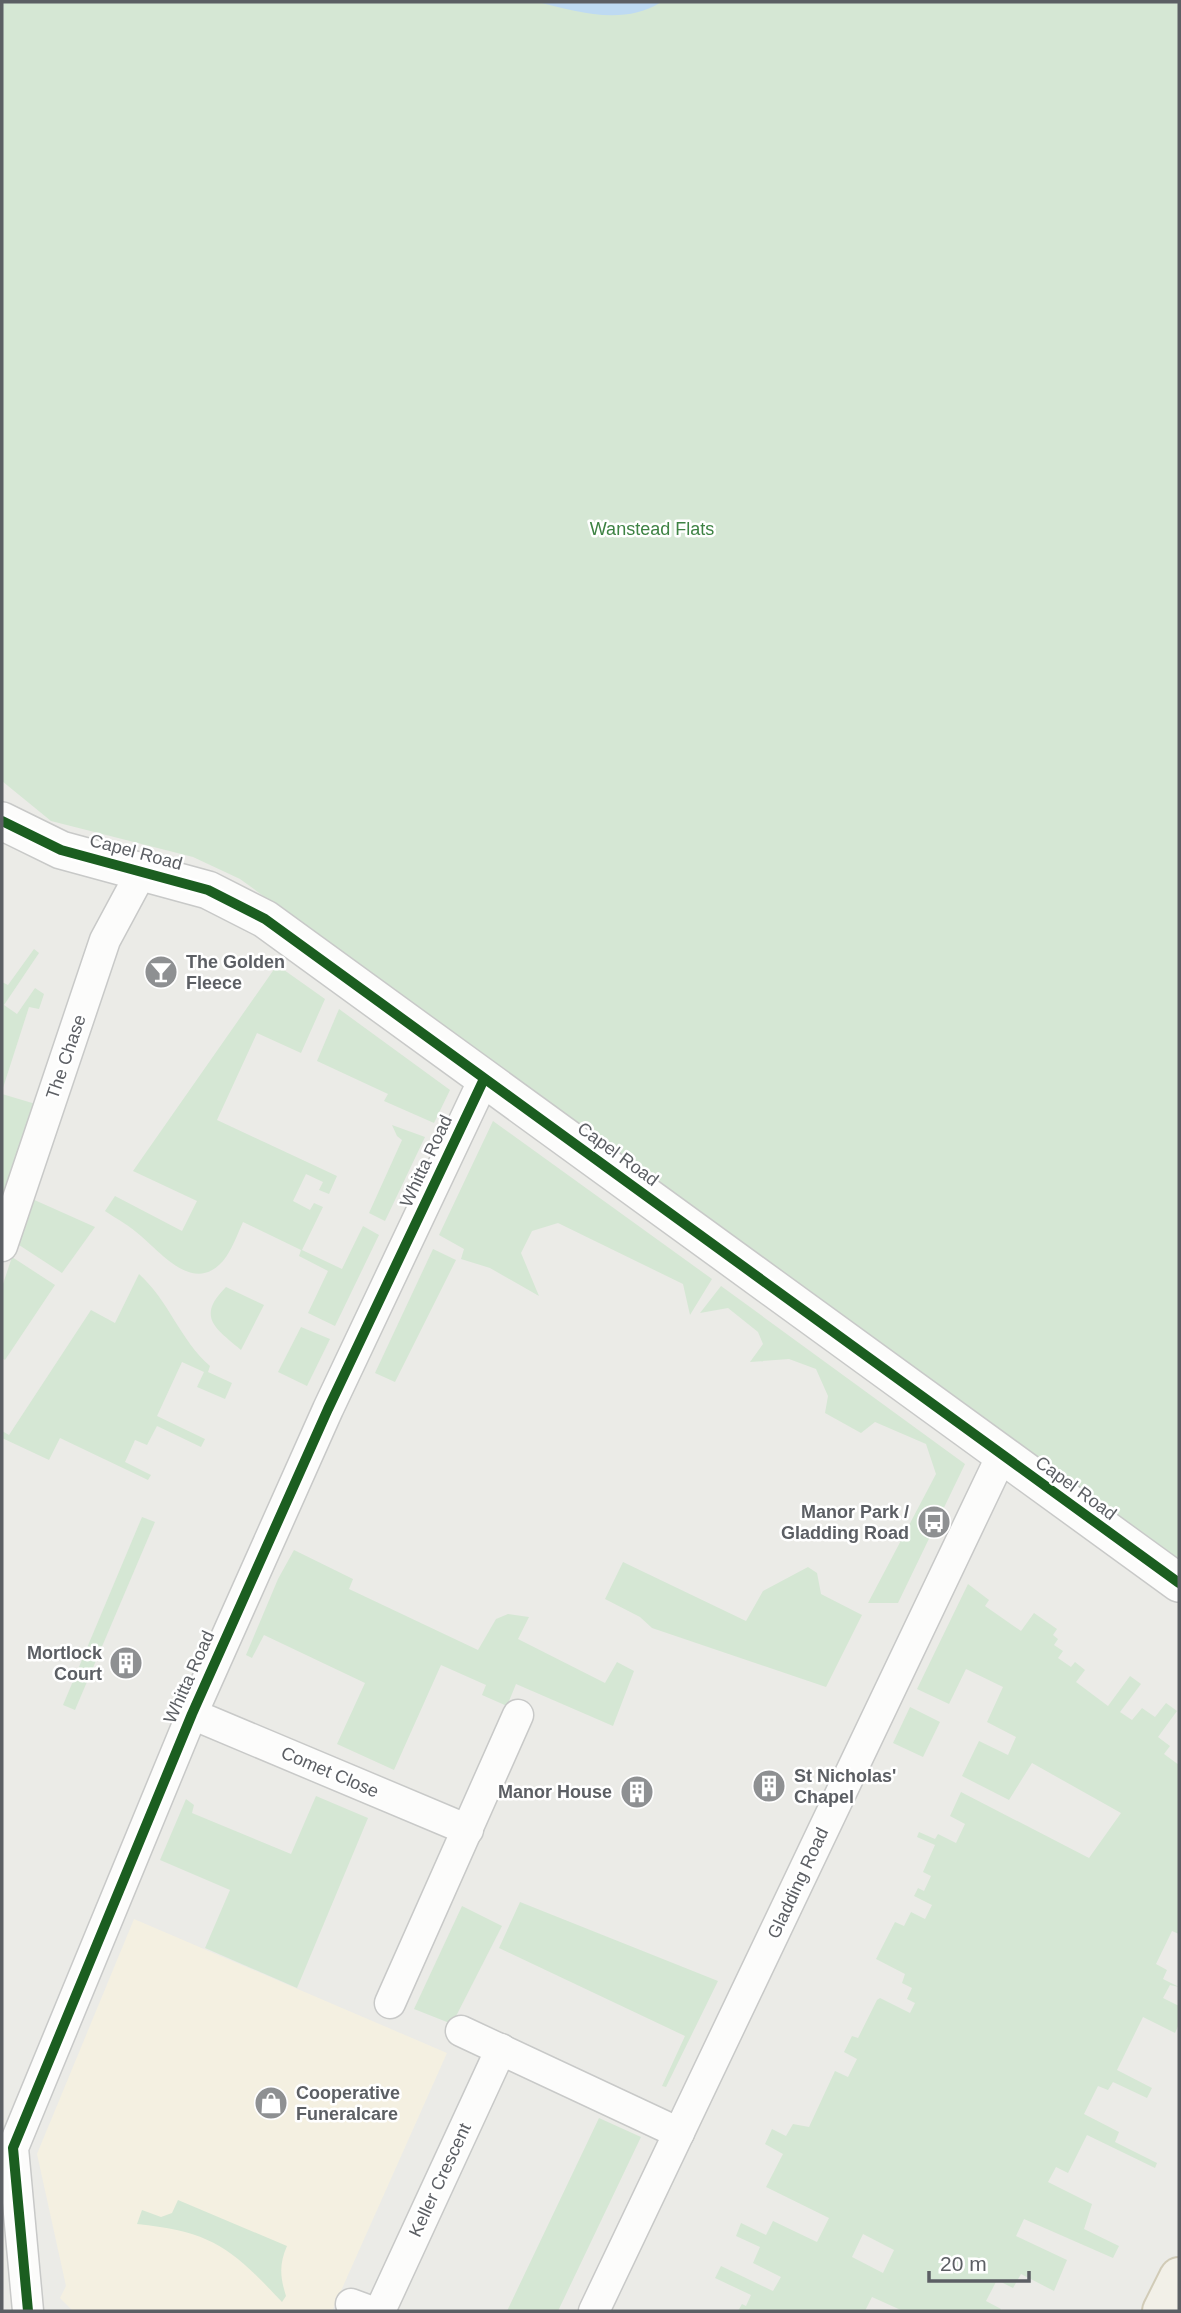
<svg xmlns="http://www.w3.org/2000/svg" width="1181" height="2313" viewBox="0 0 1181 2313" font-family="Arial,sans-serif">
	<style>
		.commercial { fill: #f4f0e1 }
		.green { fill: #d5e7d4; fill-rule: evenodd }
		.water { fill: #bedaf2 }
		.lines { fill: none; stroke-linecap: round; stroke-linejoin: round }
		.minor-casing { stroke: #c8c9c8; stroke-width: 33 }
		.tertiary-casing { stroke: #c8c9c8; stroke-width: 40 }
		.primary-casing { stroke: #d1cbb7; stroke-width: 42 }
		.minor { stroke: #fcfcfb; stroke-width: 30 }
		.tertiary { stroke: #fcfcfb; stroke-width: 37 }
		.primary { stroke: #f2f0e8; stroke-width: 38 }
		.cycleway-casing { stroke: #fff; stroke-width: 15 }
		.cycleway { stroke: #1b5e20; stroke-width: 10 }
		.labels { text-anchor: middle; stroke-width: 5; stroke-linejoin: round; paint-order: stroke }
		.park-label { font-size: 18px; fill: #3d8243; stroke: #fff }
		.street-label { font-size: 18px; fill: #5c5f64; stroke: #fff }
		.poi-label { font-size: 18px; font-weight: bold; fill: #5c5f64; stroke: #fff; text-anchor: start }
	</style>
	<rect width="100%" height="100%" fill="#ebebe7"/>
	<!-- commercial -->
	<polygon class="commercial" points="134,1919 447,2053 332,2311 73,2311 60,2298 66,2286 37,2154"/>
	<!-- green -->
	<g class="green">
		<polygon points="2,2 1179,2 1179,1559 240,879 193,857 51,821 2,781"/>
		<polygon points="34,949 39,953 4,1005 17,1014 35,988 44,994 39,1009 29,1007 2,1091 2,982 8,985"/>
		<path d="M277 965 325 999 301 1053 257 1033 217 1120 337 1176 329 1194 319 1190 323 1182 306 1174 293 1201 310 1210 314 1203 323 1207 302 1250 342 1269 363 1226 379 1235 335 1326 308 1313 328 1271 299 1256 301 1250 243 1222C237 1235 232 1250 223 1261 194 1294 162 1254 141 1236 130 1226 117 1219 105 1211L115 1196 182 1231 197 1201 133 1171Z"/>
		<polygon points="339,1009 450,1090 434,1123 384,1101 388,1094 317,1061"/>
		<polygon points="2,1094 39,1105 2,1211"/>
		<polygon points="493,1121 712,1279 690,1315 683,1284 558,1223 532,1231 521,1253 539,1296 490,1268 461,1259 464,1249 439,1235"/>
		<polygon points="392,1125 425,1137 385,1221 369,1213 402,1140 397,1136"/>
		<polygon points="30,1198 95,1227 62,1273 16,1243"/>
		<polygon points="433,1249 456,1260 395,1382 375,1373"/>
		<polygon points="12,1257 55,1285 5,1360 2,1358 2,1287"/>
		<path d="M139 1274C169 1301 180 1340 210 1366L208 1372 232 1383 225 1399 197 1387 204 1372 182 1362 157 1416 205 1439 201 1447 157 1426 147 1445 135 1440 125 1462 151 1475 148 1480 60 1438 49 1460 2 1438V1431L9 1435 91 1310 115 1323Z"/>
		<polygon points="721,1286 965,1464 898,1603 868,1603 936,1474 926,1444 875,1422 861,1433 825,1413 828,1396 816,1369 789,1359 750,1362 763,1344 758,1332 728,1308 700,1313"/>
		<path d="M226 1287 264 1305 241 1350C215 1328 196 1317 226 1287Z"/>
		<polygon points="301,1327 330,1339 307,1386 278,1372"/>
		<polygon points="142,1517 155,1522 75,1710 63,1705"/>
		<polygon points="294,1550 353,1579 349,1589 478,1650 496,1619 508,1614 529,1617 518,1639 605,1683 617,1662 634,1671 613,1726 516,1684 507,1706 482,1695 486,1685 441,1665 394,1770 337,1744 365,1683 264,1635 252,1658 246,1655 278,1579"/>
		<polygon points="623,1562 746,1621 763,1591 808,1567 817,1573 821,1594 862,1615 826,1687 652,1628 640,1617 605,1599"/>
		<path d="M968 1584 989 1600 985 1606 1021 1631 1034 1613 1057 1629 1053 1635 1058 1639 1054 1645 1063 1651 1058 1658 1071 1667 1075 1662 1085 1670 1076 1682 1108 1706 1130 1676 1141 1684 1120 1712 1132 1720 1142 1708 1155 1717 1166 1703 1177 1711 1158 1737 1170 1746 1164 1754 1179 1765V1934L1172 1931 1156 1964 1167 1970 1163 1979 1179 1987 1170 1985 1163 1998 1179 2006V2024L1175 2033 1143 2017 1117 2070 1152 2088 1147 2098 1113 2082 1108 2090 1098 2086 1084 2114 1119 2132 1115 2142 1157 2163 1155 2168 1087 2135 1068 2173 1056 2167 1048 2182 1092 2204 1084 2229 1119 2246 1113 2258 1024 2219 1016 2236 1067 2260 1054 2291 1021 2274 1013 2288 997 2280 986 2301 1001 2309 1000 2311H903L872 2297 865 2311H738L742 2304 746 2306 751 2295 715 2278 721 2266 773 2291 781 2277 753 2263 760 2247 736 2236 741 2223 766 2235 773 2221 817 2242 829 2218 766 2187 783 2154 765 2144 772 2129 786 2136 793 2124 809 2127 835 2071 848 2077 857 2059 844 2052 852 2036 858 2038 877 2000 880 1998 910 2013 915 2003 907 1999 912 1988 902 1983 905 1974 876 1959 895 1922 904 1926 911 1912 925 1919 932 1905 914 1896 918 1888 924 1891 931 1876 923 1872 935 1845 917 1837 919 1832 935 1839 938 1834 956 1843 965 1824 950 1816 961 1792 1089 1858 1121 1813 1032 1763 1009 1800 962 1776 979 1741 1008 1755 1016 1737 987 1722 1003 1687 966 1669 949 1704 917 1689ZM863 2234 894 2250 883 2273 852 2257Z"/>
		<polygon points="910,1707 940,1722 923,1757 893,1743"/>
		<polygon points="316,1796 368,1818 297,1988 205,1948 230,1890 160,1860 186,1799 194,1805 192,1813 291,1854"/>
		<polygon points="520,1902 718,1981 666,2087 662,2086 685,2036 499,1948"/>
		<polygon points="462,1906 502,1926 452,2024 414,2009"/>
		<polygon points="599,2118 641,2137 558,2311 507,2311"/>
		<path d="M178 2200 287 2246C279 2264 280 2277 286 2296L282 2302C231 2248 213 2232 137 2224L142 2210 161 2217 172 2213Z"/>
	</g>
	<!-- water -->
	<path class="water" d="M538 2H661C624 26 577 12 538 2Z"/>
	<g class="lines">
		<defs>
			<g id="minor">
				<polyline points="2,1246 105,940 141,873"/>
				<polyline points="192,1714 468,1830"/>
				<polyline points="390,2003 518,1715"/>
				<polyline points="461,2031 679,2133"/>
				<polyline points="351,2304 370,2311"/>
				<polyline points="28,2311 13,2148 192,1714 328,1409 484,1079"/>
				<polyline points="380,2311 501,2049"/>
				<polyline points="594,2311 1002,1455"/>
			</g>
			<polyline id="tertiary" points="2,821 61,850 208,890 265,919 1179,1583"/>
			<polyline id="primary" points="1162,2311 1179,2277"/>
		</defs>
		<!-- minor casing -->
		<use href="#minor" class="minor-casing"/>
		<!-- tertiary casing -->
		<use href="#tertiary" class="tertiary-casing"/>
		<!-- primary casing -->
		<use href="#primary" class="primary-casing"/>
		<!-- minor -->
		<use href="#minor" class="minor"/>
		<!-- tertiary -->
		<use href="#tertiary" class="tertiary"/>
		<!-- primary -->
		<use href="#primary" class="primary"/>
		<defs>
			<g id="cycleway">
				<polyline points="2,821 61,850 208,890 265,919 1179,1583"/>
				<polyline points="28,2311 13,2148 192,1714 328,1409 484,1079"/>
			</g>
		</defs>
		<!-- cycleway casing -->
		<use href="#cycleway" class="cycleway-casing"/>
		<!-- cycleway -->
		<use href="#cycleway" class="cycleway"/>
	</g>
	<!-- icons -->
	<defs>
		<symbol id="bar-disc" viewBox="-11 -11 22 22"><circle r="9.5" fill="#8e9092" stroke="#fff"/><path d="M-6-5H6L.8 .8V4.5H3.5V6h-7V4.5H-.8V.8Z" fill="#fff"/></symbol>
		<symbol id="bus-disc" viewBox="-11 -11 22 22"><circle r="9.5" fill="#8e9092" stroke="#fff"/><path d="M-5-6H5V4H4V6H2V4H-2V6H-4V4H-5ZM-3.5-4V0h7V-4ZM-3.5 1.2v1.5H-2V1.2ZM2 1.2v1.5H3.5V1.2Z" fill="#fff"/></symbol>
		<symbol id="building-disc" viewBox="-11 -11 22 22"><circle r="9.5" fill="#8e9092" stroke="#fff"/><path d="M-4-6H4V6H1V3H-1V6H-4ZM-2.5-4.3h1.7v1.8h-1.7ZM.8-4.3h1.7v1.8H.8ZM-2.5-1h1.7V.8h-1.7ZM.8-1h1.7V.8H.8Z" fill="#fff"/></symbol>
		<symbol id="shop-disc" viewBox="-11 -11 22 22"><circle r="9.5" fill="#8e9092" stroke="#fff"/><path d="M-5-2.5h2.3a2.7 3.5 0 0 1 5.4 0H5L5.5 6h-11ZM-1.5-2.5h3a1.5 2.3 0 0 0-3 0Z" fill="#fff"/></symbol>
	</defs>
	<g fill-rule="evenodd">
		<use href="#bar-disc" x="142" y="953" width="38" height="38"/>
		<use href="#bus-disc" x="915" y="1503" width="38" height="38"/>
		<use href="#building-disc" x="107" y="1644" width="38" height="38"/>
		<use href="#building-disc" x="750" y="1767" width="38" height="38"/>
		<use href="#building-disc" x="618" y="1773" width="38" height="38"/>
		<use href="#shop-disc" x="252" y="2084" width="38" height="38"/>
	</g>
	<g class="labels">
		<!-- park labels -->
		<g class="park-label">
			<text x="652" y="535">Wanstead Flats</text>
		</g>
		<!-- street labels -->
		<g class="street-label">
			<text transform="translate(136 852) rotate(15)" y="6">Capel Road</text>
			<text transform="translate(66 1057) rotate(-71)" y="6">The Chase</text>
			<text transform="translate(618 1154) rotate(36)" y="6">Capel Road</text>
			<text transform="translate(426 1161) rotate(-65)" y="6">Whitta Road</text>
			<text transform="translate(1076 1488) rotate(36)" y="6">Capel Road</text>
			<text transform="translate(189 1677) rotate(-66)" y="6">Whitta Road</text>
			<text transform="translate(330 1772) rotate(23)" y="6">Comet Close</text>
			<text transform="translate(798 1883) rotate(-65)" y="6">Gladding Road</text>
			<text transform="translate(440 2180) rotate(-65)" y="6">Keller Crescent</text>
		</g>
		<!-- poi labels -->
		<g class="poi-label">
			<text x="186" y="968">The Golden<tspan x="186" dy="21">Fleece</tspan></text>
			<text x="909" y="1518" text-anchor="end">Manor Park /<tspan x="909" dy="21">Gladding Road</tspan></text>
			<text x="102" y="1659" text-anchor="end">Mortlock<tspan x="102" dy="21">Court</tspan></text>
			<text x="794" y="1782">St Nicholas'<tspan x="794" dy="21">Chapel</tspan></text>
			<text x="612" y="1798" text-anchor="end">Manor House</text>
			<text x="296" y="2099">Cooperative<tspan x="296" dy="21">Funeralcare</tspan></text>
		</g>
	</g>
	<!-- border -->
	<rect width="1181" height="2313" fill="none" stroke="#5c5f64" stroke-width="7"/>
	<!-- scale -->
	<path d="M929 2271v10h100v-10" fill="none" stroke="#5c5f64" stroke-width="3.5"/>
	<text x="940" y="2271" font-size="21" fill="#5c5f64" stroke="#ffffff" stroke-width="5" paint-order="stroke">20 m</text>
</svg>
